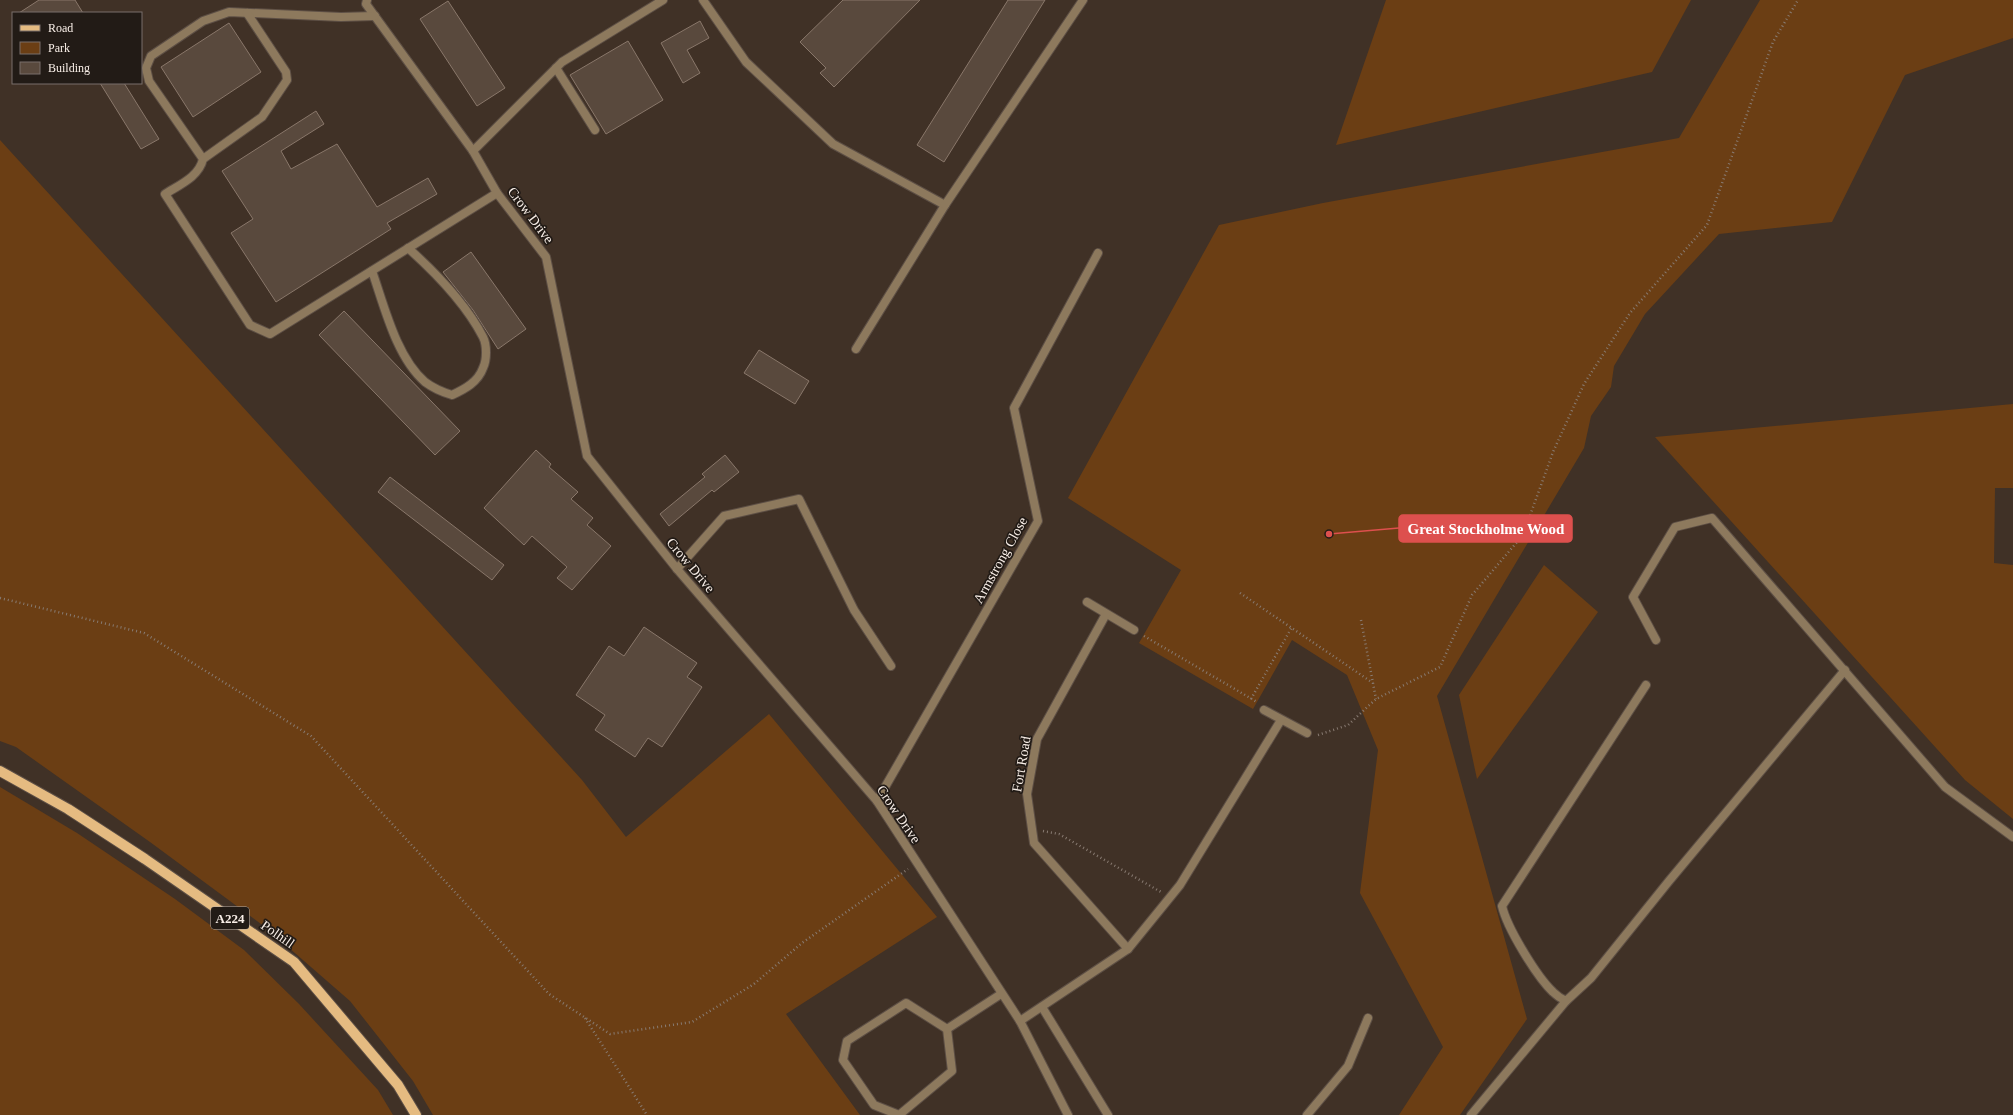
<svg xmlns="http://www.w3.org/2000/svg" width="2013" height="1115" viewBox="0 0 2013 1115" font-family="'Times New Roman',serif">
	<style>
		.green { fill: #6b3e14 }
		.building { fill: #59493d; stroke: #89776a }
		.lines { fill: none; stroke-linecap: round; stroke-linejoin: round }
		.lane-casing { stroke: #5d4f45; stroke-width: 10 }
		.street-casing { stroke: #5d4f45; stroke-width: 10 }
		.primary-casing { stroke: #5d4f45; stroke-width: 12 }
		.path { stroke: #887b72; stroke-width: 2.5; stroke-dasharray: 1 3; stroke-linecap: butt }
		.lane { stroke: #8d795d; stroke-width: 8 }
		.street { stroke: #8d795d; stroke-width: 8 }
		.primary { stroke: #e5bb81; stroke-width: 10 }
		.labels { text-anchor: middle; stroke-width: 3.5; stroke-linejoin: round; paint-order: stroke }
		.shield { fill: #221b16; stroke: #b8afa8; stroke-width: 1 }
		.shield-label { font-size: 13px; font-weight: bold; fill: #f8eee7 }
		.street-label { font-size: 14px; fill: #f8eee7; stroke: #221b16 }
		.leader { fill: none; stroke: #dd504e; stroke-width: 1.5 }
		.callout-dot { fill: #dd504e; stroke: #221b16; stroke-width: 1.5 }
		.callout { fill: #dd504e; stroke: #dd504e; stroke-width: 1.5 }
		.callout-label { font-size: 15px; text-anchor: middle; font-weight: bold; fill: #fff }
	</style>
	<rect width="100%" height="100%" fill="#403126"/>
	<!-- green -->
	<g class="green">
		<polygon points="1386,0 1691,0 1652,72 1336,145"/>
		<polygon points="1760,0 2013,0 2013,38 1905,75 1832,222 1719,234 1645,314 1614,366 1611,387 1591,416 1584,448 1437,696 1527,1019 1460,1115 1399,1115 1443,1047 1360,893 1378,750 1347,675 1292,640 1253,709 1139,643 1181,570 1068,498 1219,225 1323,203 1679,138"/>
		<polygon points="0,140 582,780 626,837 769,714 937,917 786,1014 860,1115 433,1115 413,1081 350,1001 265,927 150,842 16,747 0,741"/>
		<polygon points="2013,404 2013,488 1995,488 1994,563 2013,565 2013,819 1965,780 1655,437"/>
		<polygon points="1544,565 1598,612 1477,779 1459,695"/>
		<polygon points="0,787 77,833 175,899 244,950 299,1004 378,1090 393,1115 0,1115"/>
	</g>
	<!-- building -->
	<g class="building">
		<polygon points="39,0 75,0 83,13 19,13"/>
		<polygon points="843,0 920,0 834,87 820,73 826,68 800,42"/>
		<polygon points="1008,0 1045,0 944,162 917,145"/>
		<polygon points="448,1 505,88 477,106 420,19"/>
		<polygon points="700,21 709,38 687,50 700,73 683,83 661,43"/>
		<polygon points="229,23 261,72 193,117 161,67"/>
		<polygon points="628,41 663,100 606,134 570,75"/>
		<polygon points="100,83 124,83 159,139 141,149"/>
		<polygon points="316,111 324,124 281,151 291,169 337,144 377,207 428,178 437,194 387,223 391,229 276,302 231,233 253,219 222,171"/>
		<polygon points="471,252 526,329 498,349 473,310 443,272"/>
		<polygon points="344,311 460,431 435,455 319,335"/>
		<polygon points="759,350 809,381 795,404 744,373"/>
		<polygon points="536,450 551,464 549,467 578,492 571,499 593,518 587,525 611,546 572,590 557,578 567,567 532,536 524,545 484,508"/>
		<polygon points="725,455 739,472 714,492 712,490 669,526 660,514 705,477 702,474"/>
		<polygon points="390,477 504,565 492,580 378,492"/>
		<polygon points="644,627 697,663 687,677 702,687 662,747 648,738 635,757 595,730 605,715 576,695 609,646 624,656"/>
	</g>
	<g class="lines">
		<defs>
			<g id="lane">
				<polyline points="367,0 366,4 473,151 497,193 546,257 587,456 677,569 877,801"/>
				<polyline points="703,0 746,62 833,144 945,205 856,349"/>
				<path d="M375 16 341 17 229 12 203 21 151 56 146 68 149 81 203 159C199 177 179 185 165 194L250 325 270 334 497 193"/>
				<polyline points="556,68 595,130"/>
				<polyline points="473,151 562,62 663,0"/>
				<polyline points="203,159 262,117 287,80 286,72 247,13"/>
				<polyline points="945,205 1083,0"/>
				<path d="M372 271C384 305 396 357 425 382 433 388 442 392 452 395 465 389 478 382 483 368 487 360 487 345 483 337 466 304 436 273 408 248"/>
				<polyline points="677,569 724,516 799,499 854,610 891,666"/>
				<path d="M1646 685 1502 906C1507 928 1537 977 1553 992 1557 996 1562 999 1566 1001L1591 978 1669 881 1845 670"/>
				<polyline points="1471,1115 1566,1001"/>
			</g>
			<g id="street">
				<polyline points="1087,602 1134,630"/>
				<polyline points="1106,614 1037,739 1027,794 1034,843 1128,949"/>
				<polyline points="1656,640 1633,597 1675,527 1712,518 1945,787 2013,837"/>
				<polyline points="1264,710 1307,733"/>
				<polygon points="906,1003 947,1029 952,1071 899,1115 874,1105 843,1060 847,1041"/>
				<polyline points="1042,1007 1108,1115"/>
				<polyline points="1020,1021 1128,949 1180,885 1281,720"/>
				<polyline points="947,1029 1001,994"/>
				<polyline points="1068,1115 1020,1021 877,801 1038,521 1014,408 1098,253"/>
				<polyline points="1307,1115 1348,1066 1368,1018"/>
			</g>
			<polyline id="primary" points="0,771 68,809 145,859 294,962 398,1085 416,1115"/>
		</defs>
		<!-- lane casing -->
		<use href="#lane" class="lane-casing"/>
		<!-- street casing -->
		<use href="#street" class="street-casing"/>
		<!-- primary casing -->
		<use href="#primary" class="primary-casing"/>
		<!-- path -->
		<g class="path">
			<polyline points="1240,593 1373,683"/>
			<polyline points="0,598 144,633 311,736 549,994 610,1034 692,1022 754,984 802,943 908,869"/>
			<polyline points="1361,620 1376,699"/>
			<polyline points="1144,636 1257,702"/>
			<polyline points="1251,699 1292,627"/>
			<polyline points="1318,735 1348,725 1376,699 1440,667 1472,595 1523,535 1553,452 1584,384 1630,313 1707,225 1773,42 1798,0"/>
			<polyline points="1043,831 1059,834 1161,892"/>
			<polyline points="585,1018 647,1115"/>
		</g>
		<!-- lane -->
		<use href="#lane" class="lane"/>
		<!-- street -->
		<use href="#street" class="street"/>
		<!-- primary -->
		<use href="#primary" class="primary"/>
	</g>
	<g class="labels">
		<!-- shield labels -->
		<rect class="shield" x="211" y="907" width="38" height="22" rx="3"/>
		<g class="shield-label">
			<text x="230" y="923">A224</text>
		</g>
		<!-- street labels -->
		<g class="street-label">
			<text transform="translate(531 215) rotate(53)" y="5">Crow Drive</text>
			<text transform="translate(1000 560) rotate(-61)" y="5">Armstrong Close</text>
			<text transform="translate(691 565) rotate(50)" y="5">Crow Drive</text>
			<text transform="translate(1021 764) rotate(-80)" y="5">Fort Road</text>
			<text transform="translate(899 814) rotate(56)" y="5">Crow Drive</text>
			<text transform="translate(278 934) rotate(35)" y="5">Polhill</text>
		</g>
	</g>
	<!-- callouts -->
	<path class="leader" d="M1329 534L1399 528"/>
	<circle class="callout-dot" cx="1329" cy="534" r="4"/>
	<rect class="callout" x="1399" y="515" width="173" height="27" rx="4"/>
	<g class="callout-label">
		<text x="1486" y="534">Great Stockholme Wood</text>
	</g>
	<!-- legend -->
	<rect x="12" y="12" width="130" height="72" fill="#221b16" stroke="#786f6a"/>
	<rect x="20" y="25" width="20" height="6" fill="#e5bb81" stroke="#786f6a"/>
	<text x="48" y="32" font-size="12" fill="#f8eee7">Road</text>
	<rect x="20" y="42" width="20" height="12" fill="#6b3e14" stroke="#786f6a"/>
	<text x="48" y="52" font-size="12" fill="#f8eee7">Park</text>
	<rect x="20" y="62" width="20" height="12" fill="#59493d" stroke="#786f6a"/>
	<text x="48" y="72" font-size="12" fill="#f8eee7">Building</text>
</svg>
